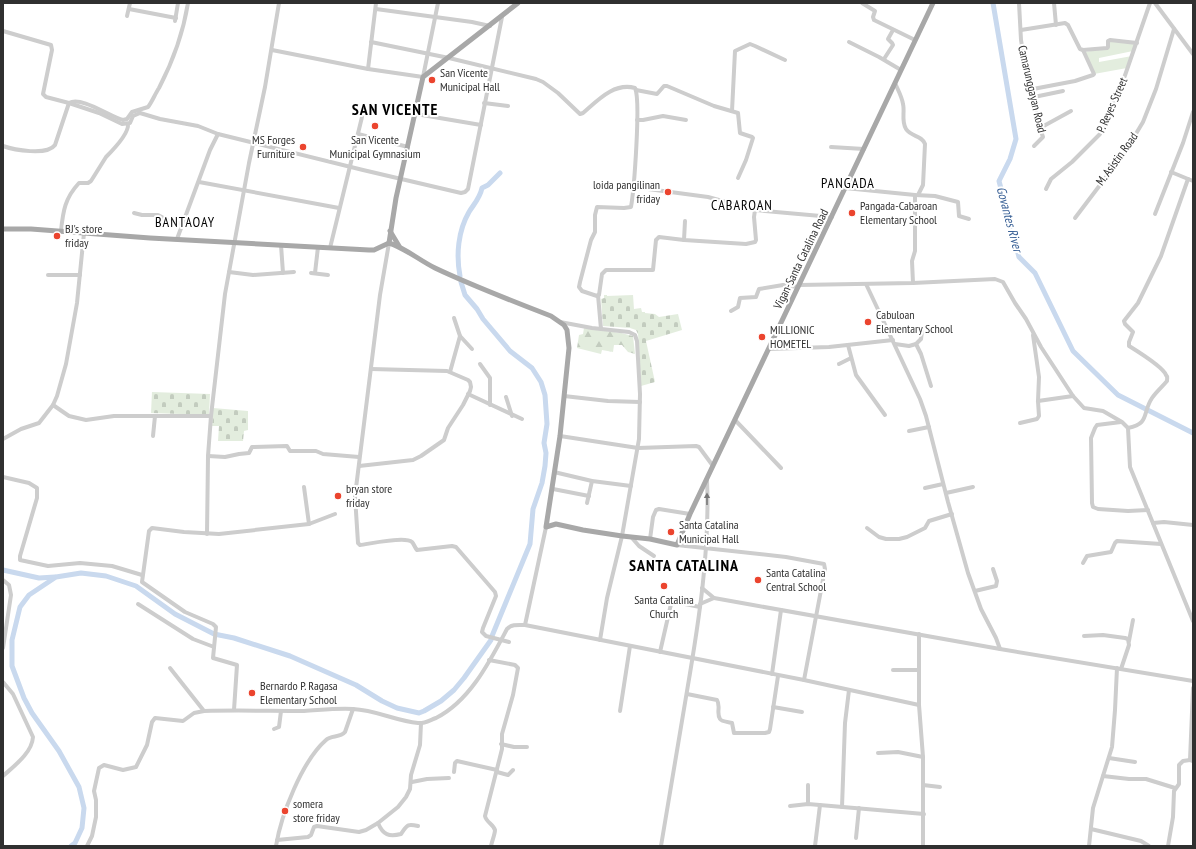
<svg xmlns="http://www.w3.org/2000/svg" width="1196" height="849" viewBox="0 0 1196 849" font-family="'PT Sans Narrow',sans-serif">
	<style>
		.green { fill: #e3edde }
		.forest { fill: url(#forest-firs) }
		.cemetery { fill: url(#cemetery-stones) }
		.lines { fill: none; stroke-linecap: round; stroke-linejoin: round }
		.river { stroke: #c9d9ee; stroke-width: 5 }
		.minor { stroke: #cdcdcd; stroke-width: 4 }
		.major { stroke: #a8a8a8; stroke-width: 5 }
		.oneway { fill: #777 }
		.poi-dot { fill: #eb442e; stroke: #fff; stroke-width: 1.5 }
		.labels { text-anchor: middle; stroke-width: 4; stroke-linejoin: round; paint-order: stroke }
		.poi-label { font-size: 12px; fill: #303030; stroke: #fff; text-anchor: start }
		.street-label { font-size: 12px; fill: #303030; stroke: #fff }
		.water-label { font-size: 13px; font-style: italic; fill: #3a6196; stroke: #fff }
		.quarter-label { font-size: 14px; letter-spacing: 1px; fill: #000; stroke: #fff }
		.district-label { font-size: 16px; font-weight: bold; letter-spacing: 1px; fill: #000; stroke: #fff }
	</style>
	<defs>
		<pattern id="forest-firs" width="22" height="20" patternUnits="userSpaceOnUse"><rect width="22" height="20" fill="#e3edde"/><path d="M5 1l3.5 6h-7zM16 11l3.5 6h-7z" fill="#c3ccbf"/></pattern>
		<pattern id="cemetery-stones" width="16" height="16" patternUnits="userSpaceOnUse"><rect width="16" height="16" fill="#e3edde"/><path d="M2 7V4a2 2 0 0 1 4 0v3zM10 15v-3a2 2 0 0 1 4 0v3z" fill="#c3ccbf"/></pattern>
	</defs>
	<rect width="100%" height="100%" fill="#fff"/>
	<!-- green -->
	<polygon class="green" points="1110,41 1135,44 1133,51 1099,58 1099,62 1132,56 1127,68 1094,74 1085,52 1109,48"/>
	<!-- forest -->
	<polygon class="forest" points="584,328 621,333 633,336 635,354 628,352 622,345 614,345 613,352 602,350 601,354 577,348 579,335 583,334"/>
	<!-- cemetery -->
	<g class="cemetery">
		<polygon points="604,295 607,295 607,296 633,295 634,309 641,308 642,312 645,312 645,313 655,314 659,317 678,314 682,330 646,341 655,382 641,386 638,334 636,330 630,328 603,326 601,299 604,298"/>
		<polygon points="152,392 210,394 209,415 151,413"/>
		<polygon points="213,408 248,411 248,430 244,431 243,441 218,441 219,426 212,426"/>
	</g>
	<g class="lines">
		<!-- river -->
		<g class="river">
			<polyline points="993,3 1016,139 1010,159 999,181 1019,257 1035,273 1073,351 1118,395 1193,433"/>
			<path d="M460 276C456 255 458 231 469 212 474 204 480 198 482 188L488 185 500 173"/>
			<polyline points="461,282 465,295 477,309 483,319 510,351 532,368 541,382 545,395 547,424 544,443 546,453 545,466 542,483 533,509 530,544 492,636"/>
			<polyline points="3,570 39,578 55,577"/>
			<polyline points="71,846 75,843 82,828 84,808 79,787 59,751 32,713 24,698 12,666 12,640 20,607 29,595 56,577 81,573 106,576 136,586 175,614 214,634 234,638 290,656 356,685 382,701 397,708 419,713 424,711 441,701 454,690 464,678 491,640"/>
		</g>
		<!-- minor -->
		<g class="minor">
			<polyline points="862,3 875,11 873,17 874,20 915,40"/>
			<polyline points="1019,3 1021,40 1025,64 1027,74 1033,89 1037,119 1043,137 1034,146"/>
			<polyline points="1054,3 1056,25"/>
			<polyline points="1155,3 1193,54"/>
			<polyline points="129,9 176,18"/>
			<polyline points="376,9 472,22 490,26"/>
			<polyline points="127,16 130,3"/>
			<polyline points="175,21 178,3"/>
			<polyline points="1021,30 1065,23 1068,25 1080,49 1083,50 1107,48 1108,47 1108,41 1110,40 1137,43"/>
			<path d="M3 31 51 45 52 50 43 94 46 97 69 103 55 145C47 156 14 150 3 146"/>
			<path d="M371 42 449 58 536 79 543 82 558 93 580 114 583 113C597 101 614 82 635 88 641 100 634 190 631 207L624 208 597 207 595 215V232L591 240 580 282 579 287 582 291 597 296 599 295 602 274 606 270H653L656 240 659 237 684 240 746 244 755 242 756 240 754 217 755 210"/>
			<polyline points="849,42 879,57 901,70"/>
			<polyline points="272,50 368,69 423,77 438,3"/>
			<polyline points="884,59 893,45 892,43 888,39 893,30"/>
			<polyline points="368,69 376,3"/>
			<path d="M895 83C898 90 902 97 903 104 905 112 901 121 906 129 911 137 922 135 925 144L923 185 918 195"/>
			<polyline points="1033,89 1075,81 1093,75 1094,74 1083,50"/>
			<polyline points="636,90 657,94 664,86 667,86 714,106 738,113 740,133 752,137 753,138 746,160 738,178"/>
			<polyline points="1034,97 1063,91"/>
			<polyline points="69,103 99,113 122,124 130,123 133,116 140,113 160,119 198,126 218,134 363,170 461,193 465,192 468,189 502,17"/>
			<path d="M69 103C82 96 110 117 123 120L127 119 132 112 148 107C152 102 155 94 159 88 173 61 183 34 188 3"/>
			<polyline points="484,103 508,106"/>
			<polyline points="732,111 735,51 750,44 755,46 785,60"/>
			<polyline points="416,114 481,125"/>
			<polyline points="637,120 643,120 663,116 686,120"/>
			<polyline points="1040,128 1071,111"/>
			<polyline points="358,134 408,147"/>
			<polyline points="831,147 864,149"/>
			<polyline points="1171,172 1193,181"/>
			<polyline points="199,182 339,208"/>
			<polyline points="633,187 708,197 755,210 832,217"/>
			<polyline points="845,188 915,195 935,196 958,202 959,216 969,219"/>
			<polyline points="1046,189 1051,179 1072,162 1100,134 1122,84 1150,3"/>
			<polyline points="134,213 142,215 158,215 169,221 182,224"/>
			<polyline points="1155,214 1183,143 1193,112"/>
			<polyline points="1075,218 1125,152 1143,122 1156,89 1174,29"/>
			<path d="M61 231C63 211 65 198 79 183H88L91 181C96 173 101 165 106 157 113 150 129 134 128 124"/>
			<polyline points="177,239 210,150 218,134"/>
			<polyline points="684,240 685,221"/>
			<path d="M389 243 380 295 355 496 358 543 360 545C369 544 405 536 412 542 414 544 415 548 417 550L452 546 456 547 495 592 496 596 483 628 482 632 486 636 509 642"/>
			<polyline points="281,245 283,273"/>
			<polyline points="330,248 362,117"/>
			<polyline points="229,272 253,275 294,272"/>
			<polyline points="311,273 328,275"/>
			<polyline points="315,273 318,247"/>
			<polyline points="48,275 80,275"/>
			<polyline points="913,283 912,261 915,251 915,195"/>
			<polyline points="866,284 920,399 926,416 948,502 968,573 981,609 996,638 1000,649"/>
			<polyline points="799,285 913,283 995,279 1003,282 1015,303 1026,319 1041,347 1073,396 1084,408 1103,411 1122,422 1128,428 1130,467 1193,621"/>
			<polyline points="598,295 601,329"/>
			<polyline points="731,311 738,307 740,298 756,297 759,289 783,285 798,287"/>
			<polyline points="454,318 460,336 472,349"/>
			<polyline points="560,322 592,328 629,332 635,335 637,341 640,394 639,439 622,536 607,598 600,640"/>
			<polyline points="895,344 909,346 916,344 921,354 931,386"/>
			<polyline points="916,344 921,339 922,331"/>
			<polyline points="848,345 856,375 885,415"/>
			<polyline points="769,349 829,347 893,340"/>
			<polyline points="480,364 490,378 490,405"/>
			<polyline points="839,364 851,358"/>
			<polyline points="450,372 460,336"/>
			<polyline points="468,394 522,419"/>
			<polyline points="564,396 608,401 640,402"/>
			<polyline points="506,397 512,416"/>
			<polyline points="1038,401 1073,396"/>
			<polyline points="53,405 69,416 86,420 114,416 211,416"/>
			<polyline points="735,420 781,468"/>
			<polyline points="1121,422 1097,425 1095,428 1091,438 1092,503 1093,507 1098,509 1128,511 1148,510"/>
			<polyline points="1020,423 1037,419 1039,416 1038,401 1039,377 1033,335"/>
			<path d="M1128 428C1150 424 1142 413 1152 398 1156 392 1162 387 1167 381 1167 378 1168 377 1166 375 1163 367 1137 351 1129 346V342L1133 332 1125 324 1124 321 1138 303 1161 256 1188 179"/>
			<polyline points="909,431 929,427"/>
			<polyline points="153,436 155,416"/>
			<polyline points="560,436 638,448 696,446 699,447 713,466"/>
			<polyline points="3,439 21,429 39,423 53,405 57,396 66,364 77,303 84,233"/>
			<polyline points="208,456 225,457 239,454 249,453 252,447 287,446 290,451 316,451 323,454 359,457"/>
			<polyline points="359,466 413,460 421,456 444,440 448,428 463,405 470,391 471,387 470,382 468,380 447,371 371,369"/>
			<polyline points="554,472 592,481 631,486"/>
			<polyline points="3,477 29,483 37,488 37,498 20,556 20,560 48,566 80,563 112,566 142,575"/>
			<polyline points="304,487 309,524"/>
			<polyline points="925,488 943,484"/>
			<polyline points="553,489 589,496"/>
			<polyline points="946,493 973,487"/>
			<polyline points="587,503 592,481"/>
			<polyline points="1153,523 1164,522 1193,525"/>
			<polyline points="867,528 879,537 886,539 899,539 907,537 925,528 929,521 952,514"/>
			<polyline points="207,534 208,456 211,416 225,294 249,163 265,87 279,3"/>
			<polyline points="682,535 686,546"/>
			<polyline points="632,538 639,546 654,556"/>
			<polyline points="650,539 653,517 656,510 659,509 690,514"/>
			<polyline points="677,545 786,557 824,564 825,569 804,680"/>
			<polyline points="1083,563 1087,556 1111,552 1115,543 1117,541 1161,544"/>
			<polyline points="3,580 9,585 11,595 3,648"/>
			<polyline points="702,588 714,598 753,605 1000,649 1193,681"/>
			<polyline points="975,591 996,586 997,581 993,569"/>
			<polyline points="138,604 193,639 214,647"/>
			<polyline points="700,604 714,598"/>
			<polyline points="525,625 546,527"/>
			<polyline points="919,634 919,705 923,757 923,846"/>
			<polyline points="1084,636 1103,635 1125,638 1128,639 1129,645 1121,669"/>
			<polyline points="1129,641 1133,620"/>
			<polyline points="660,652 671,604 675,602 700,607"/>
			<path d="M489 660 515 665 518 668 513 695 502 734V749L499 761 485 816C486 822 493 824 495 830 495 834 492 841 491 846"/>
			<polyline points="170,668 204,711"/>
			<polyline points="893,670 919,670"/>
			<polyline points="772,674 781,610"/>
			<path d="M3 682 13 694 33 737C32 753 14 766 3 776"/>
			<polyline points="1193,688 1190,760 1193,761"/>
			<path d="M687 694 717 700C721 706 716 713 720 719 722 722 729 722 732 723L734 733H765L769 732 770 729 778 676"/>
			<polyline points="773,707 802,712"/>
			<polyline points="234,710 237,665 213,658 216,627 213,624 185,612 142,582 149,531 152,528 184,532 219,534 309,524 335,514"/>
			<polyline points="620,711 630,646"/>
			<polyline points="274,729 279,727 281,711"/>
			<polyline points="501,744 514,747 527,747"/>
			<polyline points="878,753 898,752 923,757"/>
			<polyline points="1109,758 1135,762"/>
			<polyline points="454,772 455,763 457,761 497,770"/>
			<polyline points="497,772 508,775 513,770"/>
			<polyline points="1103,776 1129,779 1146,779 1175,788"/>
			<polyline points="412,782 427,779 449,778"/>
			<polyline points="923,785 940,787"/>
			<polyline points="808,804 808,785"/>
			<polyline points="790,806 808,804 924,814"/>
			<polyline points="842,807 845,723 849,690"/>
			<path d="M418 826C406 823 407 826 401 834 389 837 383 835 378 823L398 807 406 797 410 789 411 775 420 745 421 723"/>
			<polyline points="1091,829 1141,841 1149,846"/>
			<polyline points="856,838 859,808"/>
			<polyline points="277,840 308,837 311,835 314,827 317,826 359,832 366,830 378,823"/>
			<path d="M87 846 92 836 96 817V800L94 791 99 768 104 765 123 770 136 767 147 745 152 722 155 718 183 721 194 713 204 711C237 710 271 711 304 711 321 710 337 708 353 709 376 710 396 721 418 723 424 724 430 720 436 718 470 701 490 661 507 629 512 624 518 625 525 625L804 680 919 705"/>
			<path d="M276 846C281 815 302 761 326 740 331 735 340 738 345 732L353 709"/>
			<path d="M661 846C670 794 678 742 687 691 699 621 710 550 707 480"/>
			<polyline points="815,846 820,805"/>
			<polyline points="1089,846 1093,808 1112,747 1115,710 1117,668"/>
			<polyline points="1168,846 1173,817 1174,791 1179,784 1179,765 1183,761 1190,760"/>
		</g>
		<!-- major -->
		<g class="major">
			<path d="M3 229H31L150 238 369 250H374L389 243C405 248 419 260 435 268 473 286 512 301 551 316L564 325 567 330 569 348 560 436 546 527 556 524 583 530 622 536 650 539 677 545 690 514 933 3"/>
			<polyline points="390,231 399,246"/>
			<polyline points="389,243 396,198 423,77 518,3"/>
		</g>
	</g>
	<!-- one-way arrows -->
	<defs><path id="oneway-solid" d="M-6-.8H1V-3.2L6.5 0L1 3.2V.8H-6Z"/></defs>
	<use class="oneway" href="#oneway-solid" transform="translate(707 499) rotate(-90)"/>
	<!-- markers -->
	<g class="poi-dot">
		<circle cx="432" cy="80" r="4"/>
		<circle cx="375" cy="126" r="4"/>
		<circle cx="303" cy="147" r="4"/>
		<circle cx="668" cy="192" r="4"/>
		<circle cx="852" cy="213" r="4"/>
		<circle cx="57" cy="236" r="4"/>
		<circle cx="868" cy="322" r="4"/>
		<circle cx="762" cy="337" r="4"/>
		<circle cx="338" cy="496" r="4"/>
		<circle cx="671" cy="532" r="4"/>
		<circle cx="758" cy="580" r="4"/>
		<circle cx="664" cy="586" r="4"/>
		<circle cx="252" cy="693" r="4"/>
		<circle cx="285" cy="811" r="4"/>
	</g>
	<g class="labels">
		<!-- poi labels -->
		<g class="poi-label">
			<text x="440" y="77">San Vicente<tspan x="440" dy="14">Municipal Hall</tspan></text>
			<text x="295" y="144" text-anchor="end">MS Forges<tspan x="295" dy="14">Furniture</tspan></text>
			<text x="375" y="144" text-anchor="middle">San Vicente<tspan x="375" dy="14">Municipal Gymnasium</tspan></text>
			<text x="660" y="189" text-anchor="end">loida pangilinan<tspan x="660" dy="14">friday</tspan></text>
			<text x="860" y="210">Pangada-Cabaroan<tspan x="860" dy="14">Elementary School</tspan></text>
			<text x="65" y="233">BJ's store<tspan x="65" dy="14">friday</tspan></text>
			<text x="876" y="319">Cabuloan<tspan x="876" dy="14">Elementary School</tspan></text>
			<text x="770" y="334">MILLIONIC<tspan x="770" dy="14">HOMETEL</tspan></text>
			<text x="346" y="493">bryan store<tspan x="346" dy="14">friday</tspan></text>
			<text x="679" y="529">Santa Catalina<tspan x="679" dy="14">Municipal Hall</tspan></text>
			<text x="766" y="577">Santa Catalina<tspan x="766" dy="14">Central School</tspan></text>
			<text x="664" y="604" text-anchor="middle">Santa Catalina<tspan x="664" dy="14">Church</tspan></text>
			<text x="260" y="690">Bernardo P. Ragasa<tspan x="260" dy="14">Elementary School</tspan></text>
			<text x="293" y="808">somera<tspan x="293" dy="14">store friday</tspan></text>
		</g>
		<!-- street labels -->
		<g class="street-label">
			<text transform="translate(1032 89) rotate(77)" y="4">Camarunggayan Road</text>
			<text transform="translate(1112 105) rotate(-66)" y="4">P. Reyes Street</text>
			<text transform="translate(1117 159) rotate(-54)" y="4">M. Asistin Road</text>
			<text transform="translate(801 259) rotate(-64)" y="4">Vigan-Santa Catalina Road</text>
		</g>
		<!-- water labels -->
		<g class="water-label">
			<text transform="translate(1010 219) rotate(75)" y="5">Govantes River</text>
		</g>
		<!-- quarter labels -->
		<g class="quarter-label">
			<text x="848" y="188">PANGADA</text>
			<text x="742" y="210">CABAROAN</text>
			<text x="185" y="227">BANTAOAY</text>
		</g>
		<!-- district labels -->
		<g class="district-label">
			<text x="395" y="115">SAN VICENTE</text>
			<text x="684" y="571">SANTA CATALINA</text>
		</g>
	</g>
	<!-- border -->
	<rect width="1196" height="849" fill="none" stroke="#303030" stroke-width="8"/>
</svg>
